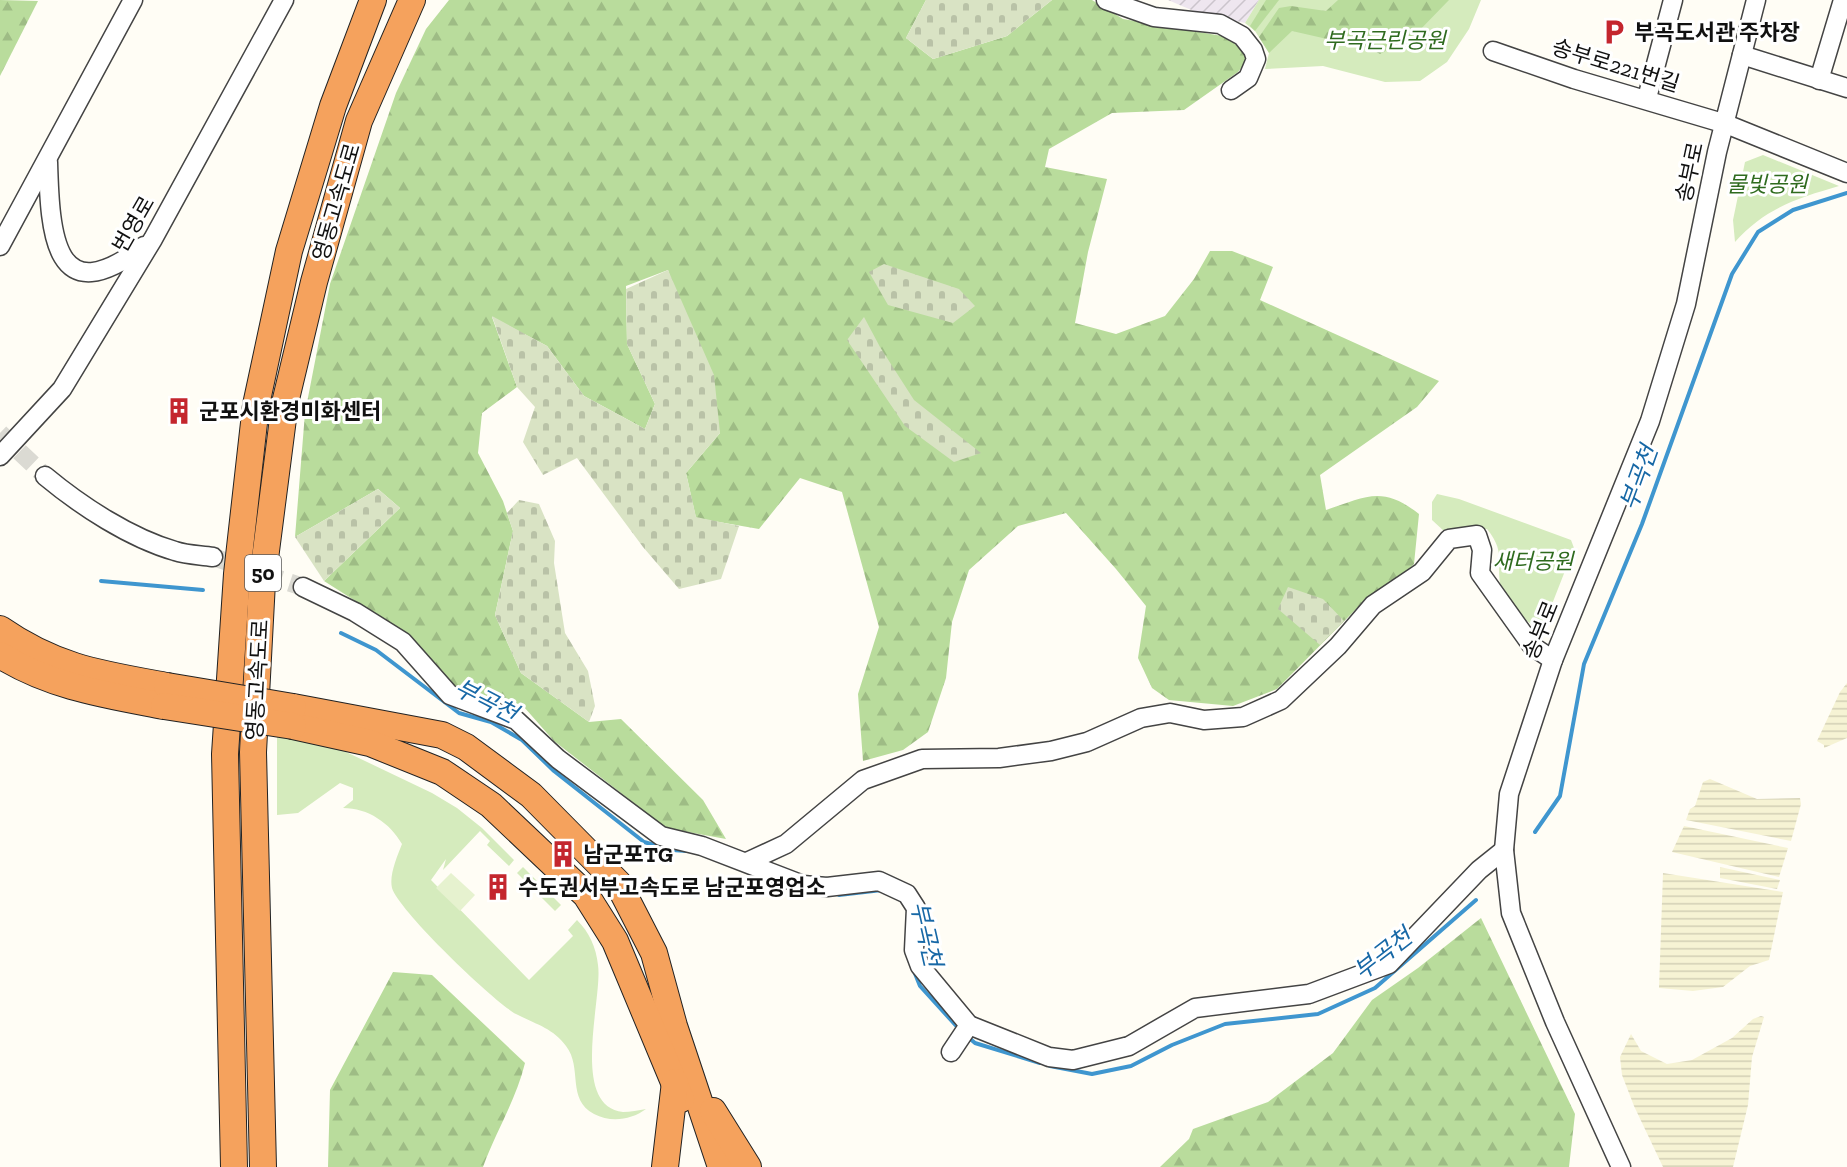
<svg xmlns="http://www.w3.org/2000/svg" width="1847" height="1167" viewBox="0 0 1847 1167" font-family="'Zilla Slab','Noto Sans KR',serif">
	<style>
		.industrial { fill: url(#industrial-furrows) }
		.farmland { fill: url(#farmland-rules) }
		.grass { fill: #d5ebbd }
		.forest { fill: url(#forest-firs) }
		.cemetery { fill: url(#cemetery-stones) }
		.pitch { fill: #e6f2cf }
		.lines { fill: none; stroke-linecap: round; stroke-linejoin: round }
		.stream { stroke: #3f96cf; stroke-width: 4 }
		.minor-tunnel { stroke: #dbdad3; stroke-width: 18; stroke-dasharray: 18 9; stroke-linecap: butt }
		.minor-casing { stroke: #444; stroke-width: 21 }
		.highway-casing { stroke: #222; stroke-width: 28 }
		.minor { stroke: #fff; stroke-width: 18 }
		.highway { stroke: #f5a25d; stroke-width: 26 }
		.highway-bridge-casing { stroke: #222; stroke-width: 28; stroke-linecap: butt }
		.highway-bridge { stroke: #f5a25d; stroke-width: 26 }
		.labels { text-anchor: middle; stroke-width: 6; stroke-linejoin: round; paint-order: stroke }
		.shield { fill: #fff; stroke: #585858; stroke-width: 1.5 }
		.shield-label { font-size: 21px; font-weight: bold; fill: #111 }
		.poi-label { font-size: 22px; font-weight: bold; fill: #111; stroke: #fff; text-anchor: start }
		.park-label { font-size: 22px; font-style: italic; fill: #2f6b1f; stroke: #fff }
		.street-label { font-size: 22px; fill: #111; stroke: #fff }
		.water-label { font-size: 24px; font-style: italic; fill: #1768a6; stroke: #fff }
	</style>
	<defs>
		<pattern id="industrial-furrows" width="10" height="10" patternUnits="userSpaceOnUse" patternTransform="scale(1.5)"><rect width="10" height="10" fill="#eee6ef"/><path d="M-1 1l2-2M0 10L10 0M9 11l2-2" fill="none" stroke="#cbc4cc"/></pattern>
		<pattern id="farmland-rules" width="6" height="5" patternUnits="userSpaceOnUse" patternTransform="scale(1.5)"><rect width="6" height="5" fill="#f6f3d4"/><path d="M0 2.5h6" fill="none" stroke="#d2cfb5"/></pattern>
		<pattern id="forest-firs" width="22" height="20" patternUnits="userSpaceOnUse" patternTransform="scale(1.5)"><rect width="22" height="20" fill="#b9dc9c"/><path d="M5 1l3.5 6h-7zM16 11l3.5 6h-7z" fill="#9ebc85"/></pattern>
		<pattern id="cemetery-stones" width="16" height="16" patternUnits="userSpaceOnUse" patternTransform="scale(1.5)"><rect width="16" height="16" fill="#d9e3c4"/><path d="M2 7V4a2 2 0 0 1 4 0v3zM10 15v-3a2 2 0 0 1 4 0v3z" fill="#b9c2a7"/></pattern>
	</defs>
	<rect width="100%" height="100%" fill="#fffdf5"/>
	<!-- industrial -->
	<polygon class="industrial" points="1168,0 1259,0 1245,23 1196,12"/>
	<!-- farmland -->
	<g class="farmland">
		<polygon points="1847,683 1847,738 1824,748 1824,745 1817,741 1840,692"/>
		<polygon points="1710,779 1757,799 1800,798 1801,804 1791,841 1686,820 1690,809 1695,806 1703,782"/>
		<polygon points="1684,826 1788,848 1779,877 1672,852"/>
		<polygon points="1720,867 1780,880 1777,889 1720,878"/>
		<polygon points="1663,873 1783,892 1769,960 1750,966 1723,987 1693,991 1659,988"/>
		<polygon points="1761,1016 1764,1017 1752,1057 1748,1105 1733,1167 1663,1167 1634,1106 1622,1075 1620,1057 1631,1034 1641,1051 1667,1064 1692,1060 1732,1038 1753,1019"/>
	</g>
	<!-- grass -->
	<g class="grass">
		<polygon points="1259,0 1481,0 1469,29 1447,62 1420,81 1385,82 1323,66 1265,69 1269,53 1255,31 1245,23"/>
		<path d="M1763 155 1839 186C1798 198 1765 208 1735 242L1733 220 1745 162Z"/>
		<path d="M1437 494 1459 499 1571 540 1574 548 1545 622 1535 626C1523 621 1505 601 1501 588 1495 562 1507 554 1487 529L1445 532 1432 520V502Z"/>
		<path d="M277 737 300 739 342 750 432 793 457 808 482 828 514 860 509 866 487 845 490 841 480 831 443 870 446 859 431 880 529 980 573 936 568 930 577 920C589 932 596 947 598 965 603 998 569 1106 623 1112 630 1112 639 1110 646 1109 631 1120 611 1123 594 1114 566 1099 583 1068 566 1046 553 1028 535 1024 516 1014 494 1002 399 911 392 888 389 875 397 857 402 844 390 823 368 808 343 808L353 800V788L340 783 298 813 277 815Z"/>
		<polygon points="523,867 561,905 555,911 517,873"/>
	</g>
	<!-- forest -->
	<g class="forest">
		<polygon points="0,0 38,1 0,76"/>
		<path d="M449 0H926L906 38 933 59 1007 36 1052 0H1092L1123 19 1228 37 1249 58 1238 72 1184 110 1112 113 1049 149 1045 167 1107 179 1088 252 1075 323 1116 334 1165 316 1194 279 1210 251H1232L1273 267 1260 300 1439 381 1417 407 1320 475 1326 510C1366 497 1382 485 1419 514L1414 564 1404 574 1364 601 1277 689 1233 706 1169 700 1152 688 1138 658 1146 606 1116 569 1066 513 1018 526 969 570 952 622 946 678 928 732 903 750 863 761 858 694 879 627 842 492 800 478 759 529 696 518 686 473 720 433 668 270 626 286 627 344 655 404 645 429 584 396 547 346 492 317 517 387 482 413 478 453 503 501 513 531 495 615 521 673 589 722 621 719 703 800 726 839 666 828 554 741 524 707 456 687 409 635 324 581 400 508 378 489 295 537 305 413 330 284 396 93 426 29Z"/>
		<polygon points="1266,0 1279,0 1255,31 1250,26"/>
		<polygon points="1338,0 1449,0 1416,34 1380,54 1371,49 1292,31 1269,53 1259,37 1279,8 1291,6 1326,11"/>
		<polygon points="1481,918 1575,1114 1569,1167 1160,1167 1189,1139 1193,1129 1268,1102 1333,1053 1372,1000 1418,968"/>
		<path d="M393 972 432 975 525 1063C516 1100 496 1131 483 1167H328L330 1090Z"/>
	</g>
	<!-- cemetery -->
	<g class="cemetery">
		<polygon points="926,0 1052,0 1007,36 933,59 906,38"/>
		<polygon points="884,264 959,289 975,306 953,323 888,305 869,272"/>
		<polygon points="668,270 714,375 720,433 686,473 696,517 739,526 721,579 679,589 643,547 577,458 543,475 523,442 535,407 517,387 492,316 547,346 584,396 645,429 655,404 627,344 626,289"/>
		<polygon points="864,317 880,347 914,400 981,453 954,462 905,426 847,340"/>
		<polygon points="378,489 400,508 324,581 295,537"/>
		<polygon points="519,500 539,504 555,541 554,563 565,633 588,671 595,706 589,722 521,673 495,615 513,531 507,513"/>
		<polygon points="1288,587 1323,599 1344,621 1320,645 1278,609"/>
	</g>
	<!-- pitch -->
	<polygon class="pitch" points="451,873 475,895 460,911 436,888"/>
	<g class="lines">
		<!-- stream -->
		<g class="stream">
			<polyline points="101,581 203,590"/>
			<polyline points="341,633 376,650 459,713 491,722 522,740 554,771 644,842 672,850 687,851"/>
			<polyline points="1535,832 1560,796 1584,664 1642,524 1732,274 1758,232 1793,210 1847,193"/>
			<polyline points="809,894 825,895"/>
			<polyline points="839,895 882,890"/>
			<polyline points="914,971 920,986 960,1030"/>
			<polyline points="968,1037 975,1043 1040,1063"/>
			<polyline points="1050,1066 1092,1074 1131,1066 1172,1045 1225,1024 1318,1014 1375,988 1476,900"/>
		</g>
		<!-- minor-tunnel -->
		<g class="minor-tunnel">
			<polyline points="0,433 45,476"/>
			<polyline points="213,557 303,587"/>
		</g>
		<defs>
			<g id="minor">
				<polyline points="1106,0 1154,17 1220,24 1242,36 1253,50 1256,59 1248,78 1231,90"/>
				<polyline points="1493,51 1574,79 1726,124 1847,173"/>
				<polyline points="1742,55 1847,88"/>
				<polyline points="1819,80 1843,0"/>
				<polyline points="1647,98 1673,0"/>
				<path d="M48 162C50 234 54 315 144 246"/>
				<polyline points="0,246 133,0"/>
				<polyline points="0,456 62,389 153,239 284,0"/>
				<path d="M45 476C81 506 130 538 175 551 187 555 200 555 213 557"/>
				<polyline points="303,587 355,612 403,642 450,695 516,720 558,759 661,836 702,846 803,885 827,887 879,881 907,894 916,908 914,950 920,966 969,1025 1049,1057 1073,1060 1129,1046 1195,1008 1309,994 1389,964 1479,870 1504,850"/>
				<polyline points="747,862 786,844 863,780 922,759 999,758 1051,751 1087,742 1141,718 1170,713 1204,720 1243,717 1281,700 1338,646 1373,605 1422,572 1449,539 1477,535 1482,550 1480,573 1532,646 1553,660"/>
				<polyline points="951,1052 969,1025"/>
				<polyline points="1621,1167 1555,1022 1511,913 1504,850 1509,794 1553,660 1650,421 1686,304 1717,152 1756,0"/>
			</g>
			<g id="highway">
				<path d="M0 629C56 668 101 674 167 686"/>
				<path d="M0 655C51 687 107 695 164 706"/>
				<polyline points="293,707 442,735 466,747 531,795 618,883 654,953 674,1026 721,1167"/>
				<polyline points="293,726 370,743 442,772 491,805 586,895 615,941 681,1099"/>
				<polyline points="713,1111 748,1167"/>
				<polyline points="234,1167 225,754 237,574 256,405 289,251 333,106 373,0"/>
				<polyline points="263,1167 253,752 262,582 285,403 314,282 359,121 412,0"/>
				<polyline points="665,1167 675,1082"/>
			</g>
		</defs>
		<!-- minor casing -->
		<use href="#minor" class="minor-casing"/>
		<!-- highway casing -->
		<use href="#highway" class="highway-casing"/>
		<!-- minor -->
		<use href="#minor" class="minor"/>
		<!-- highway -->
		<use href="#highway" class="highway"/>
		<defs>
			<g id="highway-bridge">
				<polyline points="167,686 293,707"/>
				<polyline points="164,706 293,726"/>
			</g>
		</defs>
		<!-- highway-bridge casing -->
		<use href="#highway-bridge" class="highway-bridge-casing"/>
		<!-- highway-bridge -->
		<use href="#highway-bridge" class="highway-bridge"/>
	</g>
	<!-- icons -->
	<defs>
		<symbol id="parking-bare" viewBox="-9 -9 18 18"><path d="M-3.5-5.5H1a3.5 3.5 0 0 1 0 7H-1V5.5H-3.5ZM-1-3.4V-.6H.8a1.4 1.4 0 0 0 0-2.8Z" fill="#c4262e" stroke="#fff" stroke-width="2.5" paint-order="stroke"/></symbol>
		<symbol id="building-bare" viewBox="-9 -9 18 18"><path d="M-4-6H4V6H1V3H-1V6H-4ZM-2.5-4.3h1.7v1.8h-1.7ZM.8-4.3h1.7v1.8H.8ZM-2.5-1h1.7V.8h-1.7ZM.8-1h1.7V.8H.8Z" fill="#c4262e" stroke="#fff" stroke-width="2.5" paint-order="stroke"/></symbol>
	</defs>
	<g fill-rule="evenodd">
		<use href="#parking-bare" x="1595" y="13" width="38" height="38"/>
		<use href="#building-bare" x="160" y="392" width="38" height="38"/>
		<use href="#building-bare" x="544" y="835" width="38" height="38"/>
		<use href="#building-bare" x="479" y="868" width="38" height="38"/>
	</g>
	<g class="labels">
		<!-- shield labels -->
		<rect class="shield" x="245" y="555" width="36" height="36" rx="4.5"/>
		<g class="shield-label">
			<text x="263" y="580">50</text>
		</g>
		<!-- poi labels -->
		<g class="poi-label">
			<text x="1634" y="40">부곡도서관 주차장</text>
			<text x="199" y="419">군포시환경미화센터</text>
			<text x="583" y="862">남군포TG</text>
			<text x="518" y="895">수도권서부고속도로 남군포영업소</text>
		</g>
		<!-- park labels -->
		<g class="park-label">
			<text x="1385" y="48">부곡근린공원</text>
			<text x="1767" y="192">물빛공원</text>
			<text x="1533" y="569">새터공원</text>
		</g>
		<!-- street labels -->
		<g class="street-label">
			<text transform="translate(1616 65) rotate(17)" y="8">송부로221번길</text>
			<text transform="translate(1689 172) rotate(-78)" y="8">송부로</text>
			<text transform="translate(336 202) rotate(-74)" y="8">영동고속도로</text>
			<text transform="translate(133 224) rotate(-60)" y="8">번영로</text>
			<text transform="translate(1540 630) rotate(-68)" y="8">송부로</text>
			<text transform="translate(257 680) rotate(-87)" y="8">영동고속도로</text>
		</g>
		<!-- water labels -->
		<g class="water-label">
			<text transform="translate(1639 478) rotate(-70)" y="8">부곡천</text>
			<text transform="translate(486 701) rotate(27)" y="8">부곡천</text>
			<text transform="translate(926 934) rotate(77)" y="8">부곡천</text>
			<text transform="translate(1383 954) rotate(-38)" y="8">부곡천</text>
		</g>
	</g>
</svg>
